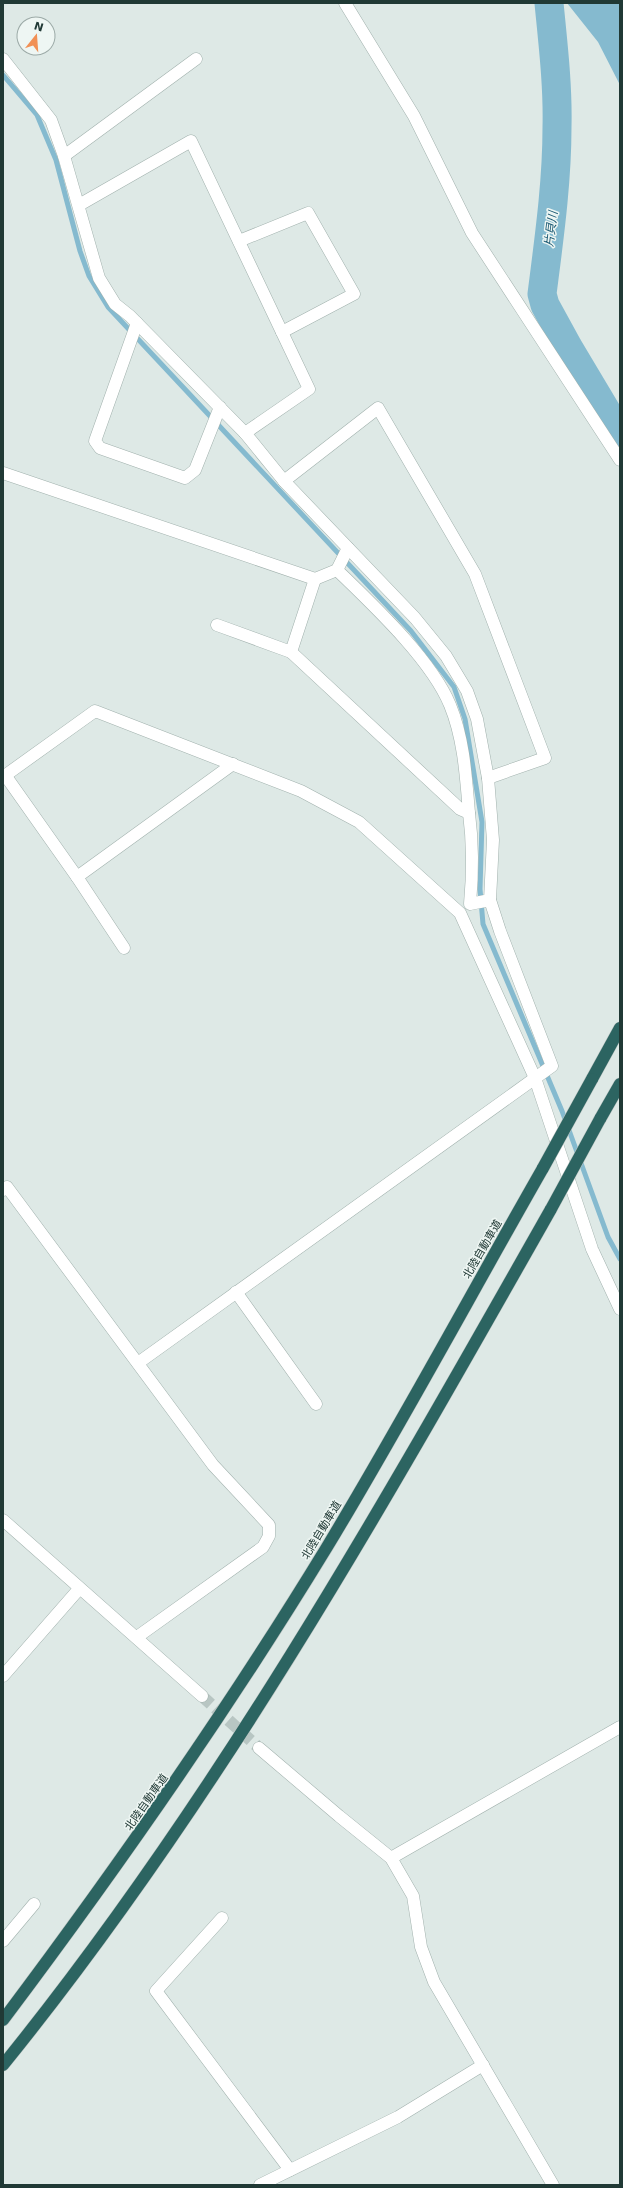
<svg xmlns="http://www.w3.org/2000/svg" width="623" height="2188" viewBox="0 0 623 2188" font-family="'DejaVu Sans','Noto Sans JP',sans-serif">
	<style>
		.water { fill: #85bacf }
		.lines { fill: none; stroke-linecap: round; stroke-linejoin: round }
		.stream { stroke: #85bacf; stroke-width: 5 }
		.river { stroke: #85bacf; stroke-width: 29 }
		.street-tunnel { stroke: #b8c6c3; stroke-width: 12; stroke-dasharray: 12 6; stroke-linecap: butt }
		.street-casing { stroke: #a1b1ad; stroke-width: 13 }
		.highway-casing { stroke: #bcc4c2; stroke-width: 13 }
		.street { stroke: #fff; stroke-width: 12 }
		.highway { stroke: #2c6461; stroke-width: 12 }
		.highway-bridge-casing { stroke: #bcc4c2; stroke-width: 13; stroke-linecap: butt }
		.highway-bridge { stroke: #2c6461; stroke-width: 12 }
		.labels { text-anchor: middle; stroke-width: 3; stroke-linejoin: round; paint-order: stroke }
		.street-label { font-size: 11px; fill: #203935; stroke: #eef6f3 }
		.water-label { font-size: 12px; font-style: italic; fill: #1b5973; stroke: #eef6f3 }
	</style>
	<rect width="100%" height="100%" fill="#dee9e6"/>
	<!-- water -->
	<polygon class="water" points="567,3 620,3 620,85 598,42"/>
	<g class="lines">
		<!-- stream -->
		<polyline class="stream" points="3,75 37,115 56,160 80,251 89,276 108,307 411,631 454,687 465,719 482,822 480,889 483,924 562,1111 608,1237 620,1259"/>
		<!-- river -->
		<path class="river" d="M549 3C553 44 558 86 557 127 557 183 549 239 542 294L545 305 568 347 620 434"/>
		<!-- street-tunnel -->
		<polyline class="street-tunnel" points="202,1696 259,1748"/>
		<defs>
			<g id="street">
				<polyline points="345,3 414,116 472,233 620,460"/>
				<polyline points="3,59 51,120 64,156 99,278 115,304 130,316 245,433 284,481 415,618 446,656 467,691 477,719 488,778 493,840 490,900 500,931 552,1066 138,1363"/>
				<polyline points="64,156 196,59"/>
				<polyline points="79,205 191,141 309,389 245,433"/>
				<polyline points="239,241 308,213 354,294 282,332"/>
				<polyline points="137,323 95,441 100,448 185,478 195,470 220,407"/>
				<polyline points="3,473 315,579 337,570 348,548"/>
				<polyline points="284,481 378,408 475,574 545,758 488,778"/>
				<polyline points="217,625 291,652 315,579"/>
				<path d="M291 652 460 809 469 813C466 777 464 739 450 705 431 659 373 605 337 570"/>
				<polyline points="5,775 77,877 233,764"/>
				<polyline points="3,777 95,711 301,791 359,822 460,913 535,1078 592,1249 620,1309"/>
				<path d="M469 813C473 844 473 872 470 904L490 900"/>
				<polyline points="77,877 124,948"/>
				<polyline points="3,1190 7,1187 213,1465 269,1525 269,1536 263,1547 137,1637"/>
				<polyline points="236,1292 316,1404"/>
				<polyline points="3,1520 202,1696"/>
				<polyline points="3,1676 79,1589"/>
				<polyline points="259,1748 339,1816 391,1858 413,1896 421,1947 434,1982 553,2185"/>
				<polyline points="391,1858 620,1727"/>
				<polyline points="222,1918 156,1991 290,2170"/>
				<polyline points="3,1941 34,1904"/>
				<polyline points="260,2185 398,2117 483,2065"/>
			</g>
			<g id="highway">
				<polyline points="592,1079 620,1028"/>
				<polyline points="600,1119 620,1084"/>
				<path d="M3 2020C118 1867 227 1711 327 1547 402 1423 471 1294 543 1168"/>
				<path d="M3 2065C217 1801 384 1504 551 1209"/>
			</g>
		</defs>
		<!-- street casing -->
		<use href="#street" class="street-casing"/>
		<!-- highway casing -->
		<use href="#highway" class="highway-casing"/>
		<!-- street -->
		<use href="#street" class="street"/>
		<!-- highway -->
		<use href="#highway" class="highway"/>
		<defs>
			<g id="highway-bridge">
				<polyline points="543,1168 592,1079"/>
				<polyline points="551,1209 600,1119"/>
			</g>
		</defs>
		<!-- highway-bridge casing -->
		<use href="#highway-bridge" class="highway-bridge-casing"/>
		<!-- highway-bridge -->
		<use href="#highway-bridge" class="highway-bridge"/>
	</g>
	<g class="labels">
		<!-- street labels -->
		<g class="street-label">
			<text transform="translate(482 1249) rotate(-60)" y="4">北陸自動車道</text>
			<text transform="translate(321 1530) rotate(-59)" y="4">北陸自動車道</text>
			<text transform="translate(146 1802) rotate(-55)" y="4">北陸自動車道</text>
		</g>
		<!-- water labels -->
		<g class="water-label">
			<text transform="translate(551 229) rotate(-83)" y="4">片貝川</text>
		</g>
	</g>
	<!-- border -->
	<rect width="623" height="2188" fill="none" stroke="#203935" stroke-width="8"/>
	<!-- north arrow -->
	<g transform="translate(36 36) rotate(17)"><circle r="19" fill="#eef6f3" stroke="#9caaa7"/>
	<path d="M0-3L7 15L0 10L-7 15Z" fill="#f19055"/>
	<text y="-6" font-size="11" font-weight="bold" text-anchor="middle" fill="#203935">N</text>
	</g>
</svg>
